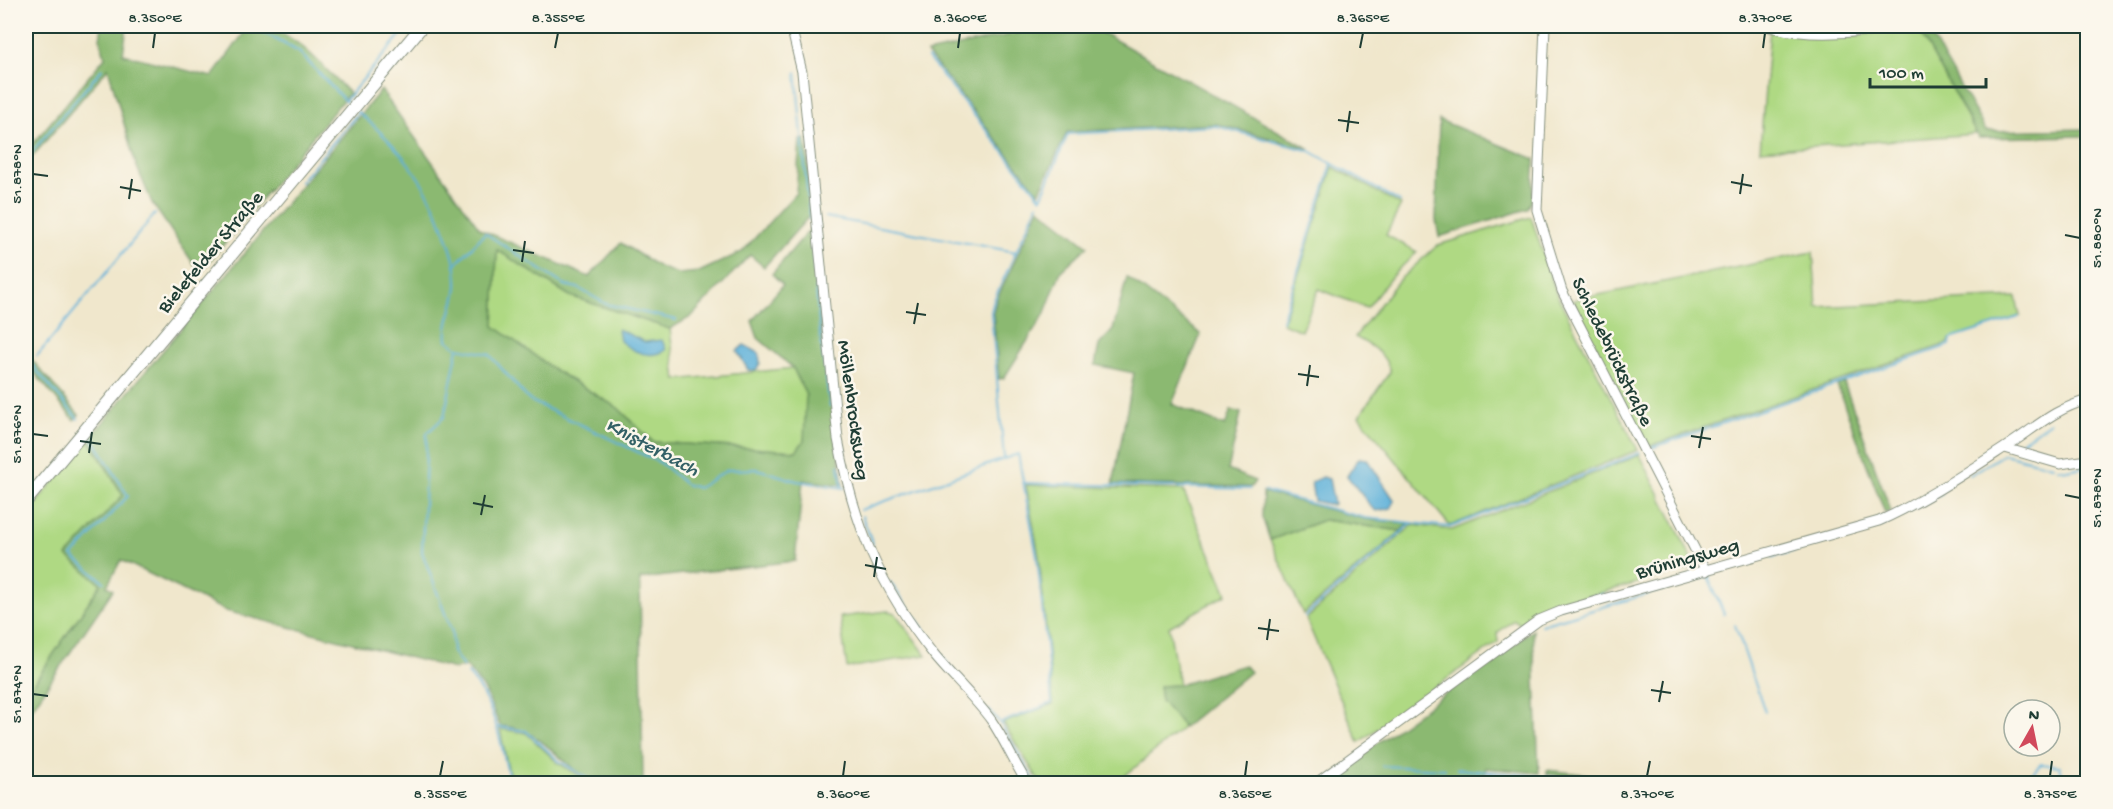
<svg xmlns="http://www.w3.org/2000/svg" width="2113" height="809" viewBox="0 0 2113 809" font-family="'Gochi Hand',sans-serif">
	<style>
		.green { fill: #afd983; stroke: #678b5c; stroke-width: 1.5 }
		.forest { fill: #8bb971; stroke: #557b52; stroke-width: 1.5 }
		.water { fill: #5eb1d9; stroke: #3e7786; stroke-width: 1.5 }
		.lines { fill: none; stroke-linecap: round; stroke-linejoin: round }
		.stream { stroke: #5eb1d9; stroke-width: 2 }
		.minor-casing { stroke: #889280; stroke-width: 11 }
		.major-casing { stroke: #889280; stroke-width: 14 }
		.minor { stroke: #fff; stroke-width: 9 }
		.major { stroke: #fff; stroke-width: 12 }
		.ticks { fill: none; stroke: #1f3d34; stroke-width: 2 }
		.labels { text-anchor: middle; stroke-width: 5; stroke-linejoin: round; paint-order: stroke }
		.street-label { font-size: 20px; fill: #1f3d34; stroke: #fbf7ec }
		.water-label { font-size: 21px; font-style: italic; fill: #326066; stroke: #fbf7ec }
		.neatline { fill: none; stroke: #1f3d34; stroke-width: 2 }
		.ticks-label { font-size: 15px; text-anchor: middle; fill: #1f3d34 }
	</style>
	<rect width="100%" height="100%" fill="#fbf7ec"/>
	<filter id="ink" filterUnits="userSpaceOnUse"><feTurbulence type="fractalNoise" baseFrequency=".0167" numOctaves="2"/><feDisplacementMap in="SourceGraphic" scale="12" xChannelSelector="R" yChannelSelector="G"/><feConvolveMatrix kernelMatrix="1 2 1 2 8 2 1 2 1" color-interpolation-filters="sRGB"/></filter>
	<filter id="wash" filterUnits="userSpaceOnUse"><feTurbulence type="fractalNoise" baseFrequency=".008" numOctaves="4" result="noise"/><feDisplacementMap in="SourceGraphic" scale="24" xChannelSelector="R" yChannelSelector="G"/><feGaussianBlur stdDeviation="1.35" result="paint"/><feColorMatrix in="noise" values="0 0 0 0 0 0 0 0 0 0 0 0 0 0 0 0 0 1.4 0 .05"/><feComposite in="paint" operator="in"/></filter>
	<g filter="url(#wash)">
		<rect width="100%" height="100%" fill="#f0e7cc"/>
		<!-- green -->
		<g class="green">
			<polygon points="1917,26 1976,134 1760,150 1770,29 1845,37"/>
			<polygon points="1333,167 1401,205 1386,235 1417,252 1392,276 1367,308 1319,289 1301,331 1283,323"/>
			<path d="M1531 217 1556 293 1638 450 1450 526 1359 416 1390 372C1386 353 1371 346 1355 337L1398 281 1438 245Z"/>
			<polygon points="497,249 570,296 670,329 676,380 793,368 806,395 807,415 804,442 796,451 653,442 618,408 556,371 494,326"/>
			<polygon points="1813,252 1817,307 2016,297 2020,316 1950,339 1949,343 1647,447 1573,300"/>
			<polygon points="89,439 123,495 101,584 26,695 26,515"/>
			<polygon points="1640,455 1696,567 1548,607 1520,624 1514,620 1497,633 1498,642 1359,742 1306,619 1413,525 1452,530"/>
			<polygon points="1026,485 1183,490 1227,594 1169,627 1179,685 1159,686 1161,701 1184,727 1116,783 1041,784 1003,723 1053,704 1039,556"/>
			<polygon points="1324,520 1401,531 1303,614 1270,540"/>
			<polygon points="888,611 895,613 926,655 847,668 840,617"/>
			<polygon points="500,729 526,733 558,763 592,783 511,783"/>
		</g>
		<!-- forest -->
		<g class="forest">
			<path d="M102 26H127L123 54 212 77 249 26C292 25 321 65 349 93L200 273 152 203 135 162 108 68 26 164V152L105 57 100 39Z"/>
			<polygon points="1048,26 1081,26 1101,32 1310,149 1217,124 1067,132 1039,193 927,53"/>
			<polygon points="1917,26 1926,26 1986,131 2087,129 2087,136 1979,138"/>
			<path d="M381 90 480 229 589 277 621 243 659 267 678 274 699 272 742 252 796 193 800 140 806 139 813 212 764 267 750 255 691 317 670 329 570 296 497 250 494 326 556 371 618 408 653 442 796 451 804 441 806 395 793 368 758 338 752 321 783 285 772 274 814 224 822 332 843 485 803 480 795 561 640 579 643 783C630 783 612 787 600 783 560 770 545 727 500 726L485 690 466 666 455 669 226 611 121 560 107 586 113 590 26 717V695L101 584 67 556 123 495 89 439Z"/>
			<polygon points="1439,120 1535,159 1532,201 1527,209 1439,237 1436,220"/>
			<polygon points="1039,208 1088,246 1061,271 1044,315 1004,378 999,379 993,313 996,301"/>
			<polygon points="1127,277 1201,334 1172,404 1225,426 1231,410 1241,413 1228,470 1255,481 1251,487 1113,484 1134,373 1095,365 1099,345 1113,330"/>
			<polygon points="26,353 79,415 74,420 26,363"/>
			<polygon points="1844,383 1891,511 1885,513 1837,385"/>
			<polygon points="1263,492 1365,519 1409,523 1401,531 1324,520 1270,540 1262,517"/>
			<polygon points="1533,630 1539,773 1486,768 1485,783 1321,784"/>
			<polygon points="1244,665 1250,672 1184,727 1161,701 1159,686 1179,685"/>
			<polygon points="1547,770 1650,782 1651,783 1608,783 1607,781 1547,774"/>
		</g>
		<!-- water -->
		<g class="water">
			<path d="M618 329 645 342 662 340 666 350C649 360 633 352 620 341Z"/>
			<polygon points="744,345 759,353 760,363 756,370 748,370 737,351"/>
			<polygon points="1359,458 1367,459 1395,501 1391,508 1377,511 1373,509 1347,476"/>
			<polygon points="1323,477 1329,479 1334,504 1332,505 1314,501 1311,482"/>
		</g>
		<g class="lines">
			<!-- stream -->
			<g class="stream">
				<polyline points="252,26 299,52 346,102"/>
				<polyline points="928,58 1041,198"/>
				<polyline points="796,73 810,221"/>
				<polyline points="345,101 408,26"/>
				<path d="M357 111C401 148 428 182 447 237 452 252 457 266 457 282 458 301 444 321 447 340L458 348 489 354 529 400 661 463 685 484 698 488 727 470 757 469 797 481 845 488"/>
				<polyline points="26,159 102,69"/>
				<polyline points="300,182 358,113"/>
				<polyline points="1041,198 1068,134 1216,126 1310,151 1400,202"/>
				<polyline points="825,217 1016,252"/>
				<polyline points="811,230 820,334 830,406"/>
				<polyline points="456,264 485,233 564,285 578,288 606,304 676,320"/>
				<polyline points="1282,321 1332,164"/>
				<polyline points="458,348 444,417 427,433 422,552 452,632 453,652 464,668"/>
				<polyline points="37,356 155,214"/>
				<polyline points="26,358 78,419"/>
				<polyline points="92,437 128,496 72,556 104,582"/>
				<polyline points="2015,446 2050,422"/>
				<polyline points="1648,449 1950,345 1951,339 2019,317"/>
				<polyline points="1004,458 991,312 994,300 1038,204"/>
				<polyline points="839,465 842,486"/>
				<polyline points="2058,468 2067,470 2088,466"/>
				<polyline points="1970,475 2004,454 2053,466"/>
				<polyline points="1023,483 1250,489"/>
				<polyline points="1264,491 1365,518 1450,527 1640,453"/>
				<polyline points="860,510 1018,454 1037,556 1052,703 1000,723"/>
				<polyline points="862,516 873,544"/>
				<polyline points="1772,557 1881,526 1942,493"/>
				<polyline points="1708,576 1724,614"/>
				<polyline points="890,582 951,668"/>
				<polyline points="1305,616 1412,523"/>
				<polyline points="1528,621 1549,609 1604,594"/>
				<polyline points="1541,625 1710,576"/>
				<polyline points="1735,625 1765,712"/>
				<path d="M468 673C497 708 500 740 510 784"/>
				<polyline points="989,710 1000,723 1036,784"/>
				<polyline points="498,727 526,731 559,761 597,784"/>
				<polyline points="1382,766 1445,769"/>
				<polyline points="1457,769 1606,783"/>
				<polyline points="2021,784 2041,764 2060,766 2065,784"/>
			</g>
		</g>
	</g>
	<g filter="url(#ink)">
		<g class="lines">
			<defs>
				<g id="minor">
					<path d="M791 26 802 72 838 439C854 525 879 586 934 655 952 677 974 697 991 720 1005 740 1014 764 1028 784"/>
					<polyline points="1545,26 1537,210 1562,291 1706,571"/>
					<path d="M1766 26C1810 38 1855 33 1898 26"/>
					<polyline points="2005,448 2060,464 2088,460"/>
					<path d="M1315 784 1539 620 1561 611 1879 521C1922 502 1964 474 2004 448 2033 430 2053 409 2088 400"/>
				</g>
				<polyline id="major" points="26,501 422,26"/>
			</defs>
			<!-- minor casing -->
			<use href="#minor" class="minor-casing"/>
			<!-- major casing -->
			<use href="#major" class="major-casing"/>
			<!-- minor -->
			<use href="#minor" class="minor"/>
			<!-- major -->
			<use href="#major" class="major"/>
		</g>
	</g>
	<!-- ticks -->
	<path class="ticks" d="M153 48 155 33M555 48 558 33M958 48 960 33M1360 48 1363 33M1763 48 1765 33M1338 120 1359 123M1347 132 1350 111M33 174 48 176M1731 182 1752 186M120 187 141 191M1740 194 1743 174M129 199 132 179M2065 235 2080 238M513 250 534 253M522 262 525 241M906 312 926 315M914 324 918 303M1298 374 1319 377M1307 386 1310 365M33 434 48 436M1691 436 1711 439M80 441 101 444M1699 448 1703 427M89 453 92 432M2065 495 2080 498M473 503 493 507M481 515 485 495M865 565 886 569M874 577 877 557M1258 628 1279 631M1267 640 1270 619M1651 690 1671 693M33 694 48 696M1659 702 1663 681M440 776 443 761M843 776 845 761M1245 776 1247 761M1647 776 1650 761M2050 776 2052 761"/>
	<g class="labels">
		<!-- street labels -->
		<g class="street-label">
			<text transform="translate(209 251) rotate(-50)" y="7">Bielefelder Straße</text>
			<text transform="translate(1614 351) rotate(64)" y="7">Schledebrückstraße</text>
			<text transform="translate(855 410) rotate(82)" y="7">Möllenbrocksweg</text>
			<text transform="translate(1687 557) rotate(-16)" y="7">Brüningsweg</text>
		</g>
		<!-- water labels -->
		<g class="water-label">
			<text transform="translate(653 446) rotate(28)" y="7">Knisterbach</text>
		</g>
	</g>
	<!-- margin -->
	<rect width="2113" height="809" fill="none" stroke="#fbf7ec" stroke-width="66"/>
	<!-- north arrow -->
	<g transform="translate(2032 728) rotate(9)"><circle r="28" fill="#fbf7ec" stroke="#a3ada2" stroke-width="1.5"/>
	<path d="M0-4.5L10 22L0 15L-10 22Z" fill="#d1495b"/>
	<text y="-9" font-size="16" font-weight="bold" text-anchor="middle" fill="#1f3d34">N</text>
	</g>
	<!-- scale -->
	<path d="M1870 78v9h116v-9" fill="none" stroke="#1f3d34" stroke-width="3"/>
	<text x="1879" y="78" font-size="18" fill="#1f3d34" stroke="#fbf7ec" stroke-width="4.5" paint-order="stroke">100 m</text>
	<rect x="33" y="33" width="2047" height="743" class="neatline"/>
	<g class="ticks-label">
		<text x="155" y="22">8.350°E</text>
		<text x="558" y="22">8.355°E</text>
		<text x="960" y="22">8.360°E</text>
		<text x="1363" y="22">8.365°E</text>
		<text x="1765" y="22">8.370°E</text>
		<text transform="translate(16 174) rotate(-90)" y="5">51.878°N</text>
		<text transform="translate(2096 238) rotate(-90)" y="5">51.880°N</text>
		<text transform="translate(16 434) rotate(-90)" y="5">51.876°N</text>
		<text transform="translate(2096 498) rotate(-90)" y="5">51.878°N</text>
		<text transform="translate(16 694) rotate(-90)" y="5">51.874°N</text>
		<text x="440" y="798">8.355°E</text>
		<text x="843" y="798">8.360°E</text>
		<text x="1245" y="798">8.365°E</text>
		<text x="1647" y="798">8.370°E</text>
		<text x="2050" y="798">8.375°E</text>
	</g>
</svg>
